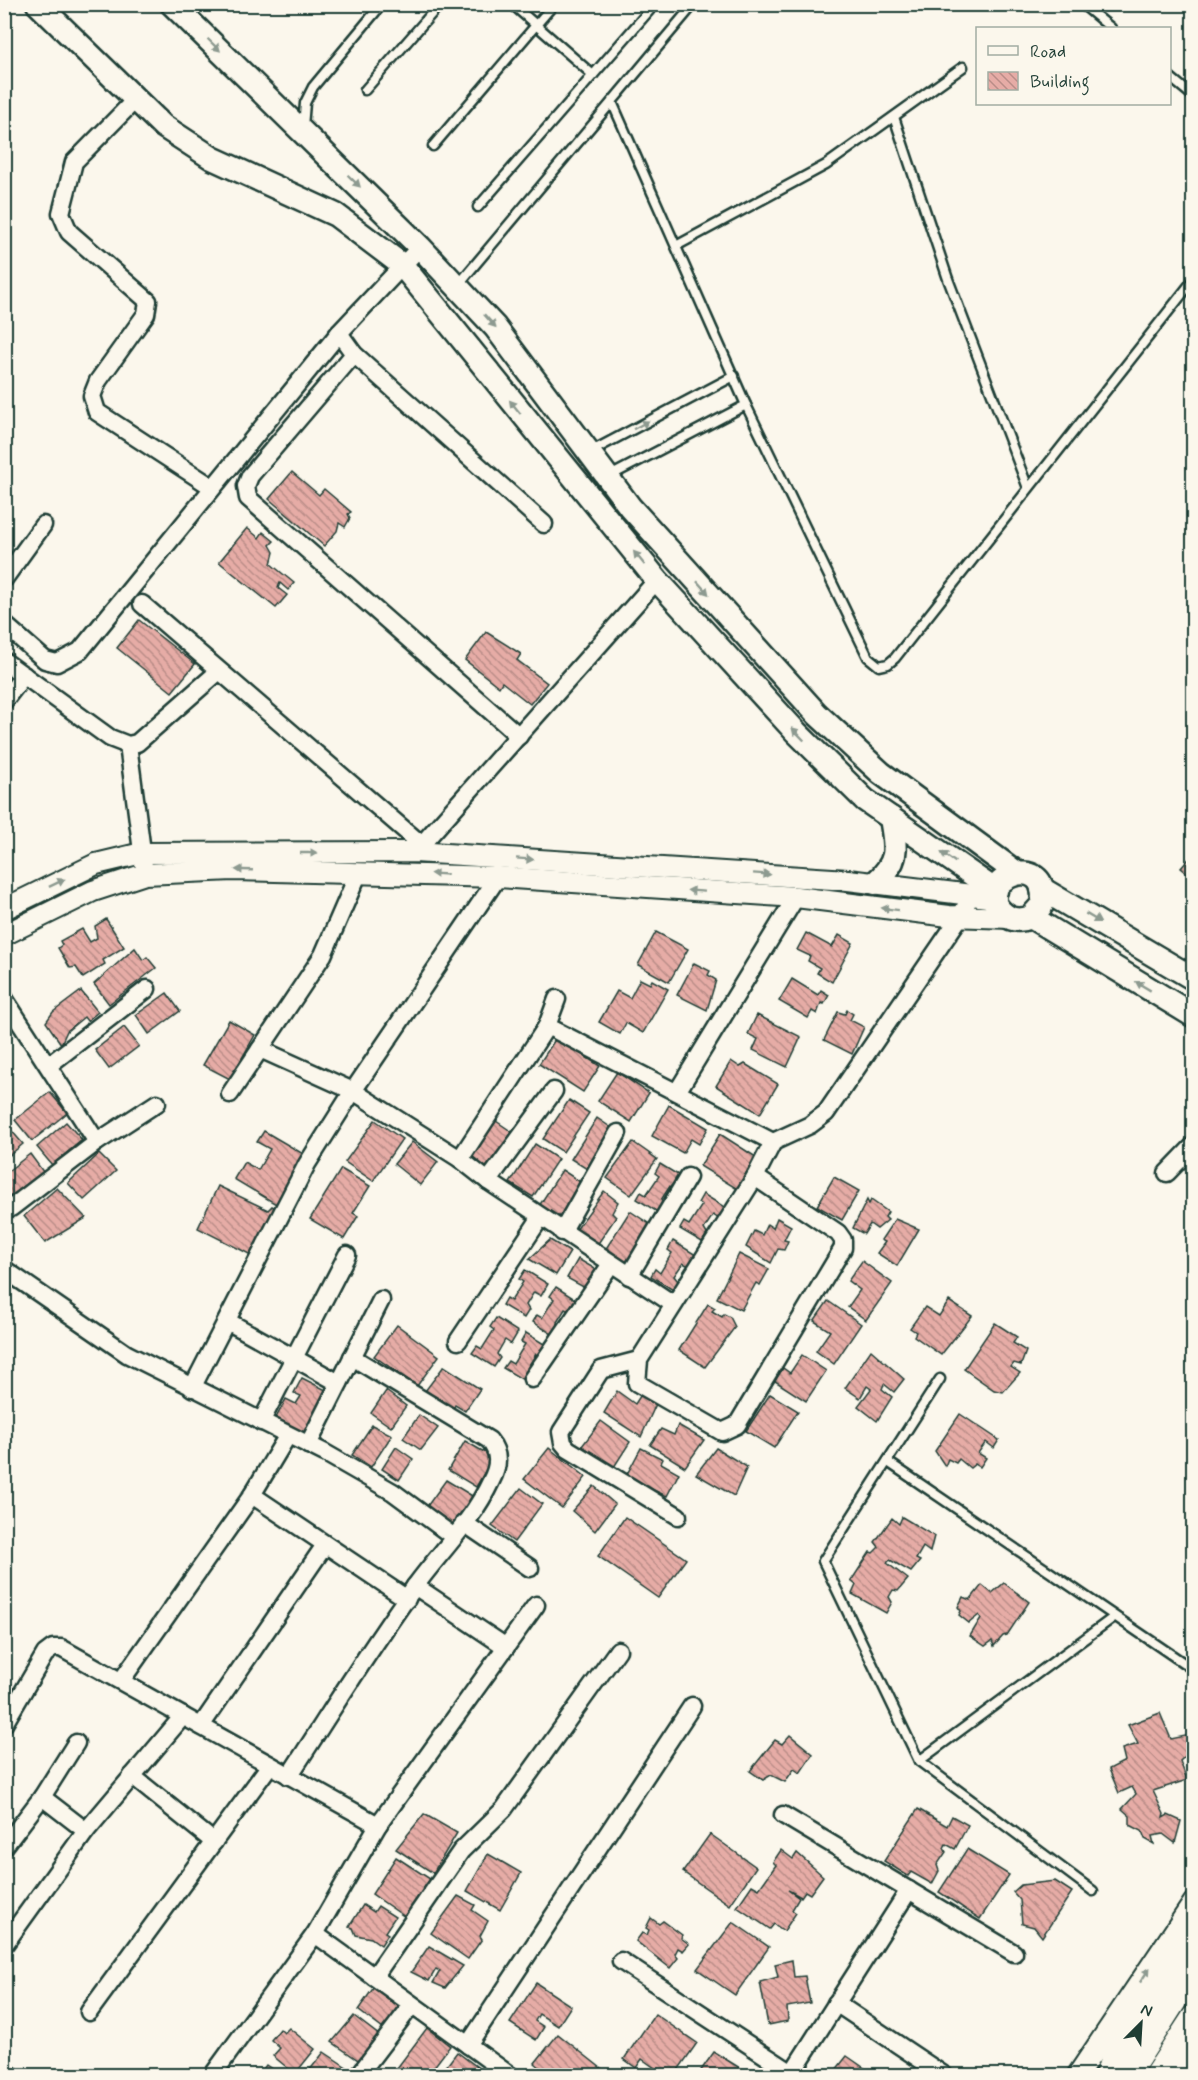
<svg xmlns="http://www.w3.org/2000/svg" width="1198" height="2080" viewBox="0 0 1198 2080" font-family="Mynerve,sans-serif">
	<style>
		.building { fill: url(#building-back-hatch); stroke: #1f3d34; stroke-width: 1.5 }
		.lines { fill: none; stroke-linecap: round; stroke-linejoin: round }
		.service-casing { stroke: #1f3d34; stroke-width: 13 }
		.minor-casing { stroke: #1f3d34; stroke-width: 21 }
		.tertiary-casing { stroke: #1f3d34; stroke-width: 24 }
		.secondary-casing { stroke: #1f3d34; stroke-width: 27 }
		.primary-casing { stroke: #1f3d34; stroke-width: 30 }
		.service { stroke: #fbf7ec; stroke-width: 8 }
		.minor { stroke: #fbf7ec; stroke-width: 16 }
		.tertiary { stroke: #fbf7ec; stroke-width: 20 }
		.secondary { stroke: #fbf7ec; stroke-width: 22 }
		.primary { stroke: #fbf7ec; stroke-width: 26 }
		.oneway { fill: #8d9a90 }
	</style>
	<defs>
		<pattern id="building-back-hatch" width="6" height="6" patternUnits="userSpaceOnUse" patternTransform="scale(1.5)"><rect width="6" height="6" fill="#e6aca6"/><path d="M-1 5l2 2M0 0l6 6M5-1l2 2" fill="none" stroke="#ba8d88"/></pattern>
	</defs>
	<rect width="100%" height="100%" fill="#fbf7ec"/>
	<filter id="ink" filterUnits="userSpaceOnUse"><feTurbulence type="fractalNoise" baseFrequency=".0167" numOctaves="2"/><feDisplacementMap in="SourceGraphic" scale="12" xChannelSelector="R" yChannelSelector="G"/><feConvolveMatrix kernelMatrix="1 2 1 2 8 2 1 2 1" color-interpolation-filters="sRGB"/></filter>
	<g filter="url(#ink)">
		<!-- building -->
		<g class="building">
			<polygon points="292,472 319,495 324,489 351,512 348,514 350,518 345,527 339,523 337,531 324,546 269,499"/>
			<polygon points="247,528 259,538 263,532 274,541 270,545 274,552 271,564 294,583 288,590 280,583 278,588 287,595 276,608 219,562"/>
			<polygon points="139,620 195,664 172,692 117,648"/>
			<polygon points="486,632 521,654 517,660 547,683 530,704 502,682 499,687 465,660"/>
			<polygon points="1194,853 1194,879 1181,868"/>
			<polygon points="106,919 124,947 103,960 105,964 83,978 76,967 70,968 58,948 62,945 60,941 82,929 90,942 97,938 95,926"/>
			<polygon points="656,932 688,949 669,982 638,965"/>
			<polygon points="806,933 832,947 839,935 853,943 832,982 817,973 820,968 808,961 810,956 797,950"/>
			<polygon points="135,948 143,960 147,957 156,968 109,1004 94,984"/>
			<polygon points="694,963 710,971 708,975 716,980 707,1010 677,995"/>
			<polygon points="640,979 650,984 652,980 668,989 643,1033 626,1023 620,1034 599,1022 617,991 630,998"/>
			<polygon points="792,979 818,995 821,990 829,995 824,1004 821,1003 817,1014 812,1011 808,1018 779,1001"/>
			<polygon points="81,991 98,1012 87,1021 84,1017 67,1031 61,1044 46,1022 53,1012"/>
			<polygon points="167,993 180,1011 149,1034 136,1015"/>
			<polygon points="847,1010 853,1014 850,1020 864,1027 852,1054 824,1040 838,1012 845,1014"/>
			<polygon points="757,1015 801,1037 787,1067 753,1050 758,1039 748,1034"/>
			<polygon points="229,1020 255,1035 230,1079 203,1065"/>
			<polygon points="124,1027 139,1046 109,1069 95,1050"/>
			<polygon points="556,1038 600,1066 583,1092 539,1064"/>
			<polygon points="731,1061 740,1067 745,1064 778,1084 760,1114 716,1086"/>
			<polygon points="617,1072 649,1093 631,1122 598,1101"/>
			<polygon points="50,1092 67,1113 32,1141 15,1120"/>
			<polygon points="569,1100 589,1113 563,1152 543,1139"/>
			<polygon points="669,1105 708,1128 699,1144 691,1139 683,1153 652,1136"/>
			<polygon points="597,1118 613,1129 587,1169 571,1159"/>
			<polygon points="375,1120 402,1139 373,1181 345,1162"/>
			<polygon points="496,1121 515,1134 490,1170 471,1157"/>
			<polygon points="4,1122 23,1144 4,1160"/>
			<polygon points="66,1122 82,1140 52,1165 37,1147"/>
			<polygon points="264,1131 305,1155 276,1204 234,1179 244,1162 258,1170 270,1149 257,1142"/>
			<polygon points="720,1134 759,1159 739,1190 700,1166"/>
			<polygon points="412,1142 438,1162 420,1185 394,1164"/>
			<polygon points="633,1142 657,1159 631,1195 607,1178"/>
			<polygon points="535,1144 558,1159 533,1197 510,1183"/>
			<polygon points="30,1154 44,1173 4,1204 4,1174"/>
			<polygon points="99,1154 116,1171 84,1200 68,1183"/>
			<polygon points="660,1164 683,1178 676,1190 670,1186 661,1200 664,1204 659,1213 637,1199 641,1192 646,1195 659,1176 655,1173"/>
			<polygon points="341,1169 370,1186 353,1213 358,1216 344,1239 310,1219"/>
			<polygon points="562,1170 582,1183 559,1219 539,1206"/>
			<polygon points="834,1177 859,1191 842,1220 817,1206"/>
			<polygon points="218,1186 268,1210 272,1206 279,1210 255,1257 198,1228"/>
			<polygon points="57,1188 86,1218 45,1243 24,1216"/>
			<polygon points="604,1191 618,1202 612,1213 616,1217 597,1245 576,1230"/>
			<polygon points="703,1194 726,1208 719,1219 713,1215 704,1229 707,1234 702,1242 680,1229 684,1222 689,1225 702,1205 698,1203"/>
			<polygon points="867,1200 869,1204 871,1200 888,1212 885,1217 888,1220 877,1229 870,1224 864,1234 853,1228"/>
			<polygon points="630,1211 651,1225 626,1264 605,1250"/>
			<polygon points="777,1218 791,1226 784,1240 788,1241 784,1250 778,1249 771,1263 746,1247 754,1231 762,1235 767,1224 773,1228"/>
			<polygon points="895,1219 919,1229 897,1266 877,1253 885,1242 881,1240"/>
			<polygon points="550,1240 570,1252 556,1275 529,1259"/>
			<polygon points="673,1241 696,1255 689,1266 683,1263 674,1276 678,1281 673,1290 651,1276 655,1269 660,1273 672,1253 668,1250"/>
			<polygon points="739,1254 769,1269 760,1285 756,1283 741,1310 717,1298"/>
			<polygon points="578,1259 597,1270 587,1289 567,1278"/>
			<polygon points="862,1261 892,1283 866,1320 848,1307 860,1290 848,1281"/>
			<polygon points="525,1270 548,1284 541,1296 534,1292 526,1305 529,1310 524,1318 502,1305 506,1298 511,1301 523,1282 519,1279"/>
			<polygon points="556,1287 578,1301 572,1313 565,1309 557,1322 560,1327 555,1336 533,1322 537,1315 542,1318 554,1299 550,1296"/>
			<polygon points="828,1301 861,1324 834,1364 816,1351 830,1331 814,1321"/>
			<polygon points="949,1301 972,1316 941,1355 914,1336 916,1332 910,1328 925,1307 939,1316"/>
			<polygon points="708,1304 715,1308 712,1311 722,1317 724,1314 730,1317 735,1327 705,1367 679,1350"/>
			<polygon points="496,1318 518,1332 511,1344 505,1340 497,1354 500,1358 494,1367 472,1353 477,1346 482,1349 494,1330 490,1327"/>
			<polygon points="995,1323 1017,1337 1013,1343 1026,1351 1021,1365 1014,1363 1011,1367 1020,1373 1003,1392 994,1390 964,1369"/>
			<polygon points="397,1325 439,1356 417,1386 374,1356"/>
			<polygon points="526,1333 549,1347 542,1358 536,1354 527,1368 530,1373 525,1381 503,1368 508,1361 513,1364 525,1344 521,1342"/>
			<polygon points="871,1350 904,1379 894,1392 884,1384 882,1389 892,1397 877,1421 858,1406 871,1389 867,1386 860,1398 845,1388"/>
			<polygon points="802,1355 826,1371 806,1401 775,1381 783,1368 790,1373"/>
			<polygon points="444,1366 480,1389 465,1411 455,1405 453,1409 425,1391"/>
			<polygon points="302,1378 328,1391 306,1434 276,1418 286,1399 296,1404 301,1396 294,1393"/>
			<polygon points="386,1391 406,1406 391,1427 371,1413"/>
			<polygon points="617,1391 635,1404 642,1393 656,1404 641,1437 604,1413"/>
			<polygon points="770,1394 798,1411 774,1448 746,1431"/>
			<polygon points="960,1414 999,1440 994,1448 986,1442 978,1453 986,1458 980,1467 975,1464 970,1468 959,1459 956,1463 948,1459 945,1466 935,1451"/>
			<polygon points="419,1415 438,1428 421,1450 403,1438"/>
			<polygon points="601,1421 630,1442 614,1467 582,1446"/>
			<polygon points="372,1425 392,1435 371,1467 352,1455"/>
			<polygon points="678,1425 704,1440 685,1467 650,1445 661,1429 674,1435"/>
			<polygon points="465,1441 493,1457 476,1487 448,1470"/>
			<polygon points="396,1447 413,1459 399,1480 382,1469"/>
			<polygon points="549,1448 586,1477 562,1508 524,1479"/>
			<polygon points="641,1448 663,1459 661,1463 679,1473 667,1496 625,1478"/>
			<polygon points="716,1448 747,1467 734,1496 696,1474"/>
			<polygon points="446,1480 474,1497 451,1526 425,1509"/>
			<polygon points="594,1486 615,1504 595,1531 572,1511"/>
			<polygon points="521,1488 542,1504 514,1542 492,1526"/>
			<polygon points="625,1517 686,1559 658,1598 598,1556"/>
			<polygon points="902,1517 934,1536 930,1552 923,1547 916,1559 920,1561 911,1572 890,1560 887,1563 908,1579 898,1591 893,1590 889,1597 892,1602 886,1613 852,1594 856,1585 851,1581 870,1552 873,1553 879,1547 875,1542 892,1518 899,1524"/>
			<polygon points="1004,1583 1029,1602 1007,1635 1003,1636 994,1646 992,1641 985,1646 970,1636 981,1618 979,1615 969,1623 959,1615 961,1611 958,1607 963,1597 970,1600 982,1585 992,1593"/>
			<polygon points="1160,1713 1171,1739 1190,1735 1194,1748 1180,1761 1187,1780 1153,1791 1164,1814 1163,1818 1168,1815 1181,1821 1175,1843 1163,1834 1152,1836 1154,1844 1145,1839 1142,1831 1130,1825 1130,1816 1122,1809 1136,1794 1132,1787 1119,1793 1109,1769 1125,1761 1122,1749 1138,1744 1128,1725"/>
			<polygon points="790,1735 813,1754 800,1773 794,1769 785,1782 771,1775 763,1780 750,1771 775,1740 782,1744"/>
			<polygon points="918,1809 947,1826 952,1816 968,1825 955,1849 946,1844 944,1848 946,1852 937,1865 939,1871 932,1884 911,1872 908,1876 884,1861"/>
			<polygon points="424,1814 457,1833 433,1873 396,1849"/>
			<polygon points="710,1834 756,1867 730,1905 683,1872"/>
			<polygon points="967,1849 1009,1875 980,1919 939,1892"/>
			<polygon points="781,1850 793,1859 797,1853 823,1876 810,1894 805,1891 801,1897 788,1890 799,1898 792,1910 796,1913 784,1931 774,1924 770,1929 737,1907 752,1885 759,1889 776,1865 773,1862"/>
			<polygon points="488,1854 521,1873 500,1910 467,1891"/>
			<polygon points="396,1857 430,1879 405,1917 372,1894"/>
			<polygon points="1055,1881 1072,1892 1042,1937 1034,1927 1022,1924 1020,1900 1013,1892 1021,1885"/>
			<polygon points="458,1896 475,1905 472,1910 488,1921 480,1936 482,1939 468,1959 431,1933"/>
			<polygon points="363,1905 374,1912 378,1906 395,1917 385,1932 388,1934 381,1945 371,1938 356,1935 353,1928 349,1927"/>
			<polygon points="651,1918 659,1924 663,1921 682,1935 681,1938 689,1944 683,1951 678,1948 675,1954 678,1958 670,1968 636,1941 642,1933 647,1935 649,1930 646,1928"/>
			<polygon points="733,1922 769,1947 735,1995 697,1969"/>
			<polygon points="429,1946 463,1966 445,1988 433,1983 440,1971 436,1969 429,1981 411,1972"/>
			<polygon points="792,1960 794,1977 805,1976 810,2003 787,2007 788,2021 768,2025 760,1982 778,1977 775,1964"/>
			<polygon points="536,1983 571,2006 558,2026 539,2014 535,2021 544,2027 536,2040 510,2023"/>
			<polygon points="374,1987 400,2007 383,2029 358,2010"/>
			<polygon points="655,2014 697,2043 674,2076 656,2076 659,2071 642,2059 636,2068 624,2059"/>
			<polygon points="354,2016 380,2036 361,2062 332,2042"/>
			<polygon points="289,2028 315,2049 295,2074 273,2056 280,2048 271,2040 280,2029 284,2033"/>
			<polygon points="427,2028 450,2046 427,2076 391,2076"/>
			<polygon points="558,2034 611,2076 564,2076 555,2068 549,2075 535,2063"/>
			<polygon points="324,2052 354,2072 352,2076 305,2076"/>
			<polygon points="457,2052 480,2069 475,2076 439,2076"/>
			<polygon points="714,2052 748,2073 697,2076"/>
			<polygon points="847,2056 876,2076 831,2076"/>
			<polygon points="266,2065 282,2076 258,2076"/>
		</g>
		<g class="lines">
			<defs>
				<g id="service">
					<polyline points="512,4 593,75"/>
					<polyline points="1082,4 1111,28"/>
					<polyline points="1170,77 1194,97"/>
					<polyline points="365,90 440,4"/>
					<polyline points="612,102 746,405 868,657 879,666 888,664 895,658 1194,279"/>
					<polyline points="894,117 948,279 1028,488"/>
					<polyline points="303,127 305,103 313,87 382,4"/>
					<polyline points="433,146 554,4"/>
					<polyline points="478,207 655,4"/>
					<polyline points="676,246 826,165 963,67"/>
					<polyline points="458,285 694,4"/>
					<polyline points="590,452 734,376"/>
					<polyline points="608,477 746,405"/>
					<polyline points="940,1379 823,1561 919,1761 1093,1891"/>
					<polyline points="888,1462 1194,1670"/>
					<polyline points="919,1761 1114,1617"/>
				</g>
				<g id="minor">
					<polyline points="135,100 74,162 61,213 69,232 148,301 146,314 98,381 92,396 97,412 212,487"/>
					<polyline points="339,333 354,354 544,524"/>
					<polyline points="354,354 250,476 246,486 248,498 519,736"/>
					<polyline points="4,579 43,525"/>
					<polyline points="142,604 422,845"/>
					<polyline points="4,624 45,660 57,663 80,651 339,333 420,247"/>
					<polyline points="4,661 110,738 128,745 137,743 218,672"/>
					<polyline points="4,701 24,675"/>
					<polyline points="128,745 145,874"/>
					<polyline points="415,852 657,580"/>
					<polyline points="4,998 97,1142"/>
					<polyline points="547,1026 773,1142 755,1177"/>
					<polyline points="260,1049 353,1091 460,1159 547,1026 557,999"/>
					<polyline points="49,1065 147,989"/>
					<polyline points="677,1092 796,897"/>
					<polyline points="230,1094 323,955 359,872"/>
					<polyline points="773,1142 810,1125 826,1113 960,917 971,895"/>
					<polyline points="460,1159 488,1181 673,1304"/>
					<polyline points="1167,1173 1194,1145"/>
					<polygon points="755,1177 838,1233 843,1240 843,1248 737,1425 722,1432 637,1383 639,1360"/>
					<polyline points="488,1181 554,1091"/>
					<polyline points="11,1208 97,1142 157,1103"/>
					<polyline points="562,1232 618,1133"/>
					<polyline points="4,1269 127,1354 325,1453 393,1492 454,1537"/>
					<polyline points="629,1276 688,1177"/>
					<polyline points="227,1321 339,1383"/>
					<polyline points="458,1341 541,1217"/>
					<polyline points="639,1360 601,1370 561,1432 563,1443 568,1449 678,1516"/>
					<polyline points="532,1379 611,1264"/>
					<polyline points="192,1388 307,1164 353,1091 498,877"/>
					<polyline points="261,1422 347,1255"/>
					<polyline points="308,1445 381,1300"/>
					<polyline points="252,1495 407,1599"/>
					<polyline points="464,1523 530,1568"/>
					<polyline points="415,1586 506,1647"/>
					<polyline points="121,1681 252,1495 288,1435"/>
					<polyline points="4,1724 45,1654 53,1648 61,1648 378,1825"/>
					<polyline points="201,1726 325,1545"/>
					<polyline points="132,1776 214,1842"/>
					<path d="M289 1776C331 1712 371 1646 416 1585 441 1551 473 1520 491 1481 499 1466 500 1453 489 1440L352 1357"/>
					<polyline points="42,1797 86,1831"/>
					<polyline points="783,1815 1014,1953"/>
					<polyline points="4,1847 42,1797 76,1743"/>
					<polyline points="4,1945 86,1831 183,1716"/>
					<polyline points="621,1961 792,2073"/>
					<polyline points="374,1977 461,1851 504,1809 618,1650"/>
					<polyline points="836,2003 945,2076"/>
					<polyline points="89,2012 270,1765"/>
					<polyline points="468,2045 692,1706"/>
					<polyline points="4,2071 12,2076"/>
					<polyline points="212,2076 315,1934"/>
					<polyline points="358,2076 412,2005"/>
					<polyline points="511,2076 315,1934 378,1825 536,1605"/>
					<polyline points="790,2076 909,1890"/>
				</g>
				<g id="tertiary">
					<polyline points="4,909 96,864 142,853 415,852 848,880 996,898"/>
					<polyline points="4,935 93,891 145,874 233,870 498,877 796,897 949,916 1011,918"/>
					<polyline points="1077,2076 1194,1902"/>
					<polyline points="1183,2076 1194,2058"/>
				</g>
				<g id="secondary">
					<polyline points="38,4 163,126 212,158 336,215 402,265 657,580 796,732 865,800 996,891"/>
					<polyline points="172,4 420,247 495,327 630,507 817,714 881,773 1017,873"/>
					<path d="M875 883C900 861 896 848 891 818"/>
					<polyline points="1042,889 1194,979"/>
					<path d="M1031 917 1042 905C1052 846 965 882 1004 914 1012 921 1021 921 1031 917L1194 1016"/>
				</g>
				<g id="primary">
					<polyline points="1108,2076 1117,2049 1194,1932"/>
					<polyline points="1125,2076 1194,1968"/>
					<polyline points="1157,2076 1194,2019"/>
				</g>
			</defs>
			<!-- service casing -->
			<use href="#service" class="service-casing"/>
			<!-- minor casing -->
			<use href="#minor" class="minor-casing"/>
			<!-- tertiary casing -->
			<use href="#tertiary" class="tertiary-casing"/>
			<!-- secondary casing -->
			<use href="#secondary" class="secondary-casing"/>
			<!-- primary casing -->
			<use href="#primary" class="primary-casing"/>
			<!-- service -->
			<use href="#service" class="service"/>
			<!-- minor -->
			<use href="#minor" class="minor"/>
			<!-- tertiary -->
			<use href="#tertiary" class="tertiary"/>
			<!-- secondary -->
			<use href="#secondary" class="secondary"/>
			<!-- primary -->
			<use href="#primary" class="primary"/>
		</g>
		<!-- one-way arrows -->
		<defs><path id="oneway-solid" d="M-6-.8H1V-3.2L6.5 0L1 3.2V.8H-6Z" transform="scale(1.5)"/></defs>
		<g class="oneway">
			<use href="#oneway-solid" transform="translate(214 45) rotate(44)"/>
			<use href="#oneway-solid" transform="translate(354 181) rotate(44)"/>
			<use href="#oneway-solid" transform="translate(490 321) rotate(48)"/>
			<use href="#oneway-solid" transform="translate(515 407) rotate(-129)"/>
			<use href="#oneway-solid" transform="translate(641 425) rotate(-28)"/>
			<use href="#oneway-solid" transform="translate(639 558) rotate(-129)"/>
			<use href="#oneway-solid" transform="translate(703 588) rotate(48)"/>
			<use href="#oneway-solid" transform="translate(798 734) rotate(-134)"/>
			<use href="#oneway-solid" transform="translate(309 853)"/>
			<use href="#oneway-solid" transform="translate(948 857) rotate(-145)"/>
			<use href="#oneway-solid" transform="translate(525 859) rotate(4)"/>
			<use href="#oneway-solid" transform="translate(244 870) rotate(-178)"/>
			<use href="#oneway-solid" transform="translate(439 874) rotate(-177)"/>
			<use href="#oneway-solid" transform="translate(762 874) rotate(4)"/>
			<use href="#oneway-solid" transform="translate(57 883) rotate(-26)"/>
			<use href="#oneway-solid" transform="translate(696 891) rotate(-176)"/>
			<use href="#oneway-solid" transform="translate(890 909) rotate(-173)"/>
			<use href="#oneway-solid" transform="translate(1093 918) rotate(31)"/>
			<use href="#oneway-solid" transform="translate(1143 986) rotate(-149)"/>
			<use href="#oneway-solid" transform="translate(1145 1975) rotate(-56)"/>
		</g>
	</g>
	<!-- margin -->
	<rect width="1198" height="2080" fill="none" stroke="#fbf7ec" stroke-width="24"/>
	<rect x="12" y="12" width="1174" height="2056" fill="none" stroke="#1f3d34" stroke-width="2" filter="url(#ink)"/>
	<!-- legend -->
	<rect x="976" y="27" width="195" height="78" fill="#fbf7ec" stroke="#a3ada2" stroke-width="1.5"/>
	<rect x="988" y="46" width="30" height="9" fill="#fbf7ec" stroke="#a3ada2" stroke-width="1.5"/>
	<text x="1030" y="57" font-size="18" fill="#1f3d34">Road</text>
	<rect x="988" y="72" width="30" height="18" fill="url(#building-back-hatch)" stroke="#a3ada2" stroke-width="1.5"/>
	<text x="1030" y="87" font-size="18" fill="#1f3d34">Building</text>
	<!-- north arrow -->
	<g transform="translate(1141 2023) rotate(24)" stroke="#fbf7ec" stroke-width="4.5" paint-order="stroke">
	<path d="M0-4.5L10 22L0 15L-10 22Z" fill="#1f3d34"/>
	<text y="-9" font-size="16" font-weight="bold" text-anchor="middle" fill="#1f3d34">N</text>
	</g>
</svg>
